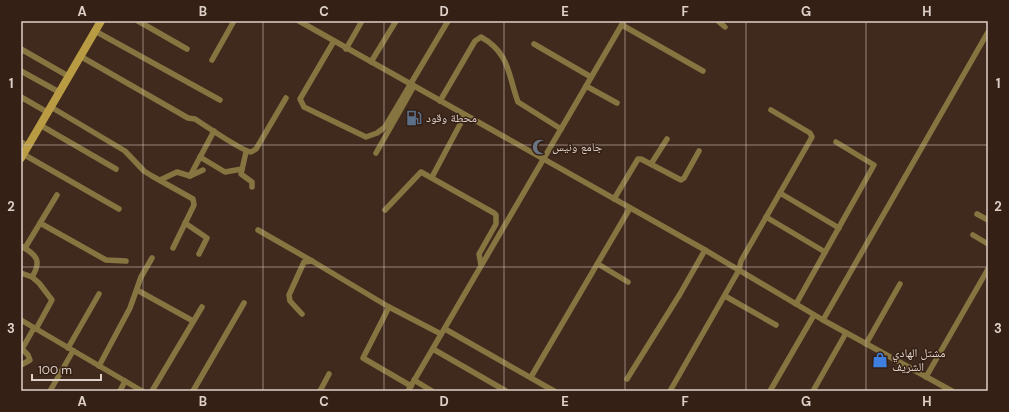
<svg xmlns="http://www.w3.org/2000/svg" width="1009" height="412" viewBox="0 0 1009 412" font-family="'DM Sans','Noto Naskh Arabic',sans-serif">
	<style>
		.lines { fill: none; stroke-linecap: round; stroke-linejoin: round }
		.street { stroke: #877541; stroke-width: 5.5 }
		.secondary { stroke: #b99b43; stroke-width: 8 }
		.grid { fill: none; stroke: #ded0c8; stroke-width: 1; stroke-opacity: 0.55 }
		.labels { text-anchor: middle; stroke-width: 3; stroke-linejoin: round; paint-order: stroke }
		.poi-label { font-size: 12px; fill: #ded0c8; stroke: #352015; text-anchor: start }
		.neatline { fill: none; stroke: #ded0c8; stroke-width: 1.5 }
		.grid-label { font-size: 13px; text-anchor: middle; font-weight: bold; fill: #ded0c8 }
	</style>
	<rect width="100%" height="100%" fill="#402a1e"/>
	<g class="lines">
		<!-- street -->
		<g class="street">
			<polyline points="138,21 187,49"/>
			<polyline points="299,21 705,250 823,320 952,391"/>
			<polyline points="718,21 725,27"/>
			<polyline points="622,25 703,71"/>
			<polyline points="95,31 220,100"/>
			<polyline points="334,41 300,99 304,107 366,137 377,133 385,127 448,21"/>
			<polyline points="534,44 591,77"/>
			<polyline points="21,49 68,76"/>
			<polyline points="346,49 362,21"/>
			<path d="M80 56 188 118 195 119C204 125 245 152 251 152L256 149 286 98"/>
			<polyline points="212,60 234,21"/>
			<polyline points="371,62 396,21"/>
			<polyline points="21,71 59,92"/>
			<polyline points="586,86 617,103"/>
			<polyline points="21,97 47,112"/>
			<path d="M440 101 475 41 481 37C510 53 508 75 518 102L561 129"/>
			<polyline points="51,107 125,151 144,171 152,176 193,199 194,205 173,248"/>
			<polyline points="40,125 116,169"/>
			<polyline points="21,142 28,146"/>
			<polyline points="246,152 241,174 252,182 252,187"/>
			<polyline points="376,153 414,86"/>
			<polyline points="23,154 119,209"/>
			<polyline points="200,157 225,172 242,169"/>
			<polyline points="651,164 667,139"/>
			<polyline points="190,176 214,131"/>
			<polyline points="432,177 465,115"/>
			<polyline points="160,180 177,172 190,176 203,170"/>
			<polyline points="780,193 839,228"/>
			<polyline points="614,199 638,159 641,159 681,180 684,178 699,151"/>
			<polyline points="385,210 421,172 494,213 496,215 496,224 479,254 481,265"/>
			<polyline points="977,214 988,220"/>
			<polyline points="766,217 825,252"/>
			<polyline points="40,223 106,260 126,261"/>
			<polyline points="185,223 207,238 199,254"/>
			<polyline points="258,230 312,261"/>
			<polyline points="973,235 988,244"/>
			<path d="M21 246C37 255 42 261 32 277"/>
			<polyline points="25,248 57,195"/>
			<polyline points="598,264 628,282"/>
			<polyline points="21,273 32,277 39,283 52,300 36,329"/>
			<polyline points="137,290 193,321"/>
			<polyline points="725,296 776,325"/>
			<polyline points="796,304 874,165 836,142"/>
			<polyline points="389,307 363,358 411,386"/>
			<polyline points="302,314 290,301 289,295 304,262 312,261 389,307 441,334"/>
			<polyline points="21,320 142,391"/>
			<polyline points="823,320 988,32"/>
			<polyline points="445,329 554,391"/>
			<polyline points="866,344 900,284"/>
			<polyline points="68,348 99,294"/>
			<polyline points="433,349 506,391"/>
			<polyline points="21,365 30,360 28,355 22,349 34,328"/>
			<polyline points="99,366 130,308 141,277 152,258"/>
			<polyline points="531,377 630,208"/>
			<polyline points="926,377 988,269"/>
			<polyline points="627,379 680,294 705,250"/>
			<polyline points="414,380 432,391"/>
			<polyline points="50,391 73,351"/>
			<polyline points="120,391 125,381"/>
			<polyline points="152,391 202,307"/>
			<polyline points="193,391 244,303"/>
			<polyline points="320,391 329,374"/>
			<polyline points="408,391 624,21"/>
			<polyline points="670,391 739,270 741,261 812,137 810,133 771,110"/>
			<polyline points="770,391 814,315"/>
			<polyline points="813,391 846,333"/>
		</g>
		<!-- secondary -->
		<polyline class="secondary" points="21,158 101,21"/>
	</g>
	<!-- grid -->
	<path class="grid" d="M143 21V391M263 21V391M384 21V391M504 21V391M625 21V391M746 21V391M866 21V391M21 145H988M21 267H988"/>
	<!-- icons -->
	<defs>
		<symbol id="fuel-bare" viewBox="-9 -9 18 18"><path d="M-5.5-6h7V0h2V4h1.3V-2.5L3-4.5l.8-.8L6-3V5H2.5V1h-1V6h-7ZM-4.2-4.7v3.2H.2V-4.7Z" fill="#5c6f8a" stroke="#352015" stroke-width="2.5" paint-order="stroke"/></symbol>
		<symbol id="mosque-bare" viewBox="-9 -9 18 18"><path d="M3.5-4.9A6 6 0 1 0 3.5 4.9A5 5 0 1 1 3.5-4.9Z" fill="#6b7280" stroke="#352015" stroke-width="2.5" paint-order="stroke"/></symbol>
		<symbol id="shop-bare" viewBox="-9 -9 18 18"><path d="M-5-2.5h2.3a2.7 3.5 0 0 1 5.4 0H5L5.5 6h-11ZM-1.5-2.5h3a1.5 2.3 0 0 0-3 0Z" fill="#3f7fe0" stroke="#352015" stroke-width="2.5" paint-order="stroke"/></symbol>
	</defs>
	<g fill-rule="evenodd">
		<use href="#fuel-bare" x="403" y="107" width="22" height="22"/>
		<use href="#mosque-bare" x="529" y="136" width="22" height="22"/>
		<use href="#shop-bare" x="869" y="349" width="22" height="22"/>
	</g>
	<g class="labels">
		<!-- poi labels -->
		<g class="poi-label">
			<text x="426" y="122">محطة وقود</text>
			<text x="552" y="151">جامع ونيس</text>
			<text x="892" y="357">مشتل الهادي<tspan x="892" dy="14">الشريف</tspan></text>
		</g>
	</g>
	<!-- border -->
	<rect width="1009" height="412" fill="none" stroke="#352015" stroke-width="44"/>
	<!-- scale -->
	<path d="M32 374v6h69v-6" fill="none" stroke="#ded0c8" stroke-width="2"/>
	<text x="38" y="374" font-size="12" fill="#ded0c8" stroke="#352015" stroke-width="3" paint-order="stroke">100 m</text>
	<rect x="22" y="22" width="965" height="368" class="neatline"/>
	<g class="grid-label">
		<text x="82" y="16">A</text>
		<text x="203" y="16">B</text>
		<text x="324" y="16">C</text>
		<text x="444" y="16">D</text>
		<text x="565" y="16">E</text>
		<text x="685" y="16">F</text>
		<text x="806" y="16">G</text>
		<text x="927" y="16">H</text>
		<text x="11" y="88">1</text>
		<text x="998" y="88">1</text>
		<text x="11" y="211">2</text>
		<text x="998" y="211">2</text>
		<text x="11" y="333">3</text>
		<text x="998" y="333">3</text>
		<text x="82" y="406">A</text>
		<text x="203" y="406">B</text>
		<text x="324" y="406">C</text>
		<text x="444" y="406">D</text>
		<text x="565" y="406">E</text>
		<text x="685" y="406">F</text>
		<text x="806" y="406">G</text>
		<text x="927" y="406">H</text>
	</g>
</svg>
